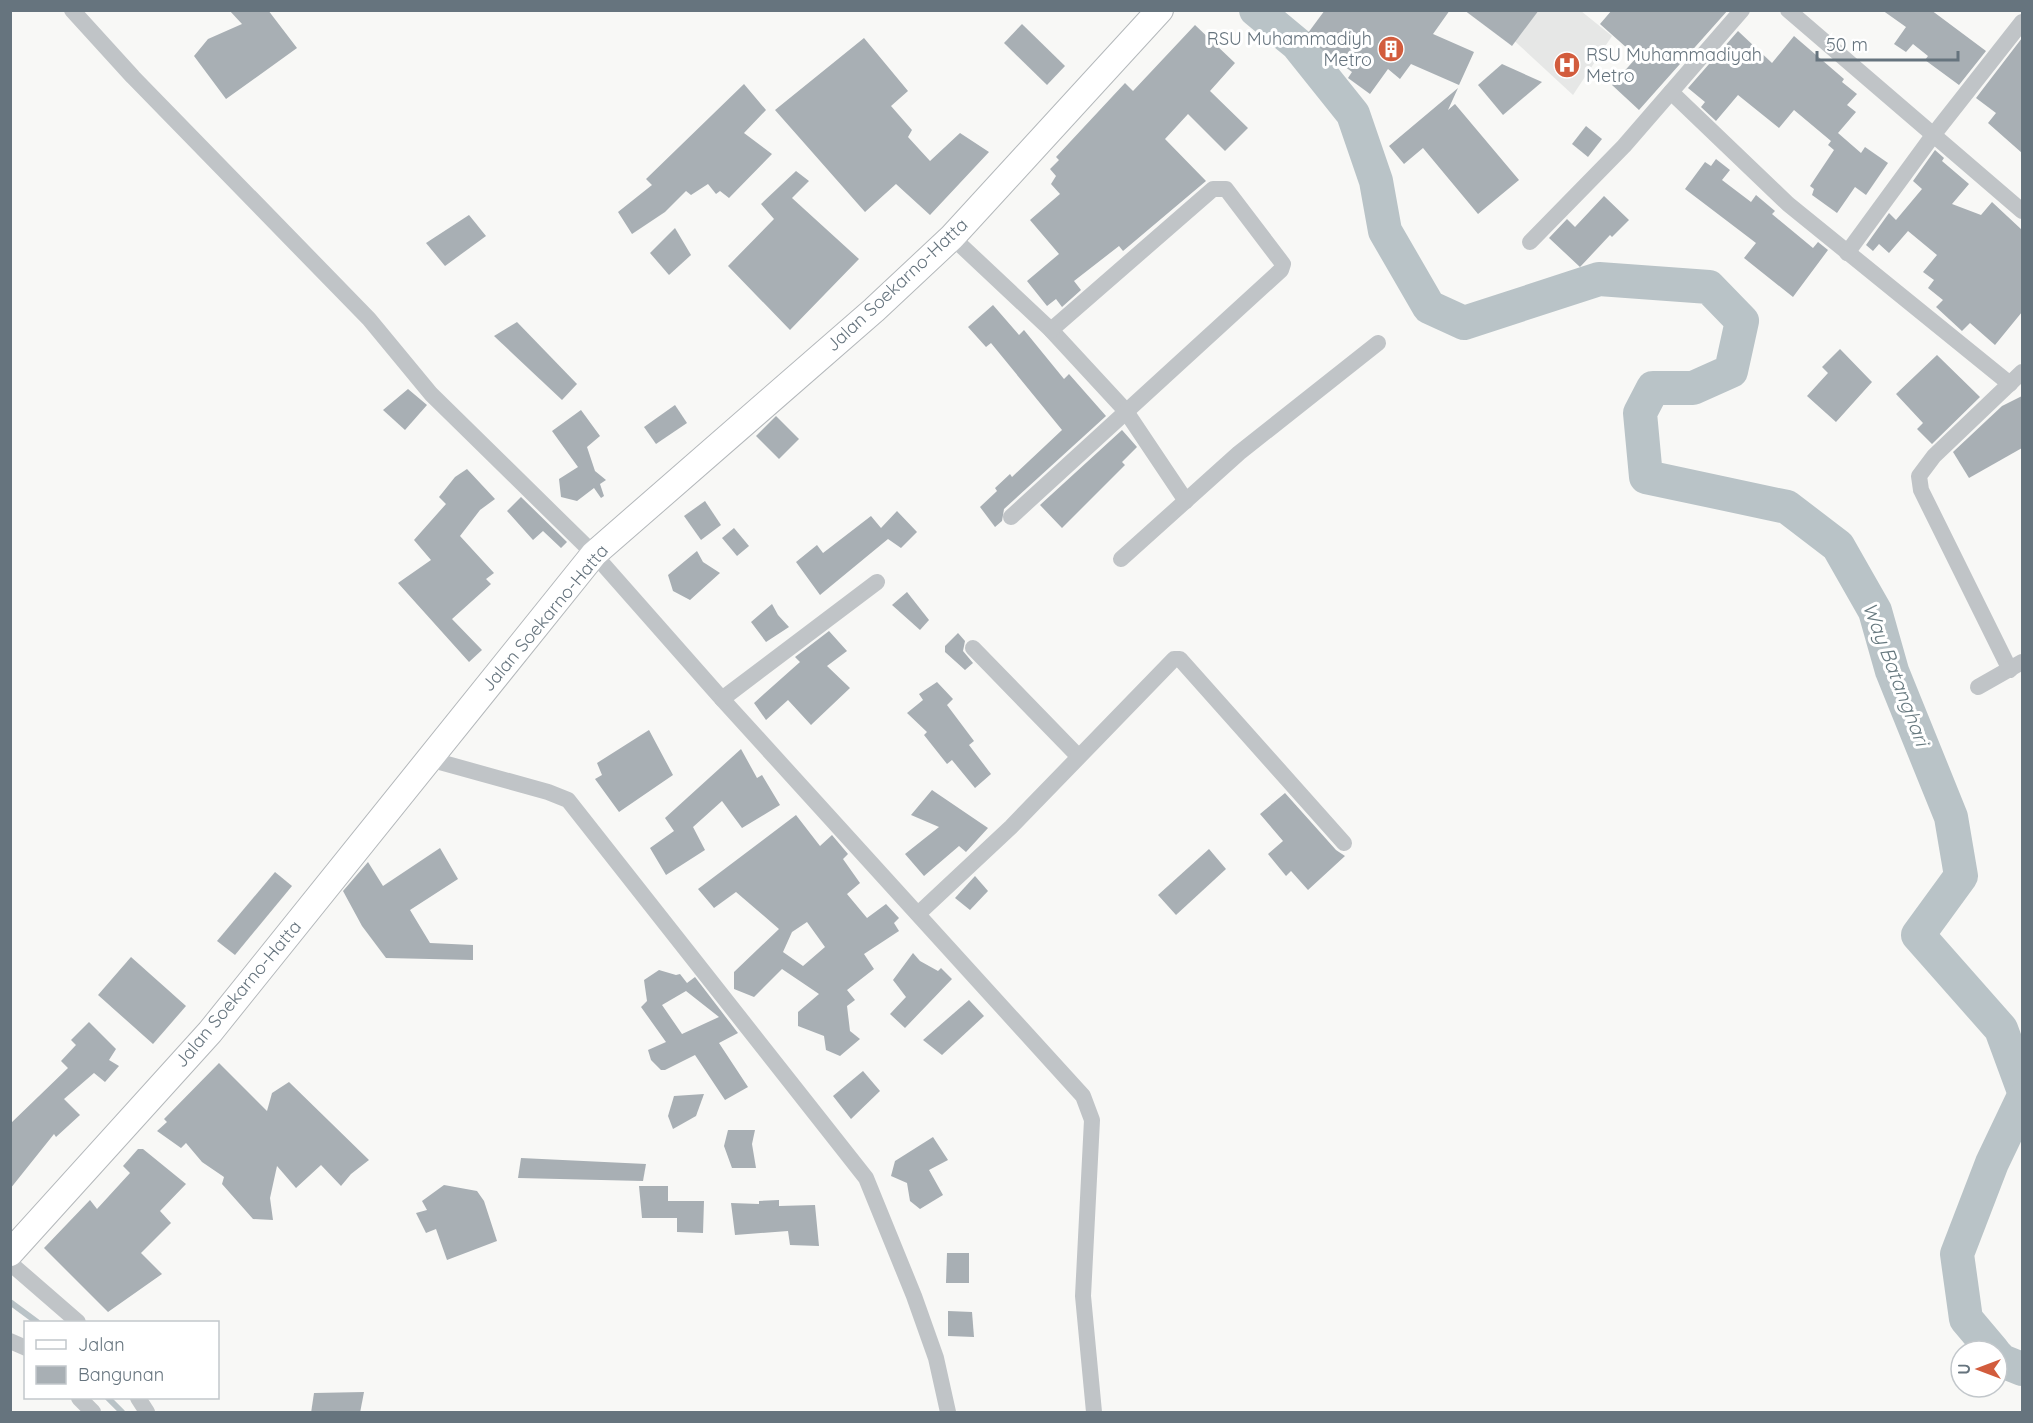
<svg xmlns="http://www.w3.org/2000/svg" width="2033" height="1423" viewBox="0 0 2033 1423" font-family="Quicksand,sans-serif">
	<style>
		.built { fill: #e6e7e6 }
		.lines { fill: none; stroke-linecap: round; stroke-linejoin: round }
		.stream { stroke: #b9c3c7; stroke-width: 6 }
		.river { stroke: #b9c3c7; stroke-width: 34 }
		.building { fill: #a8afb4; fill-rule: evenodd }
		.primary-casing { stroke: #b4b8bb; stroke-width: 28 }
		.minor { stroke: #c0c4c7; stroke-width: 16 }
		.primary { stroke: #fff; stroke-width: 26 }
		.labels { text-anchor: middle; stroke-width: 6; stroke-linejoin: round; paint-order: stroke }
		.poi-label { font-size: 18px; fill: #66747e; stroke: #fff; text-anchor: end }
		.street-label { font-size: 18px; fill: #66747e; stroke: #fff }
		.water-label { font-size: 20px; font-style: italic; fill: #67797f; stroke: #fff }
	</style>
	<rect width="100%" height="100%" fill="#f8f8f6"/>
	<!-- built -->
	<polygon class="built" points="1482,11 1581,11 1612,36 1573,95"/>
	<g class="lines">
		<!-- stream -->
		<g class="stream">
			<polyline points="10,1302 37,1322"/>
			<polyline points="108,1398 122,1412"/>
		</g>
		<!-- river -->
		<g class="river">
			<polyline points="1256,10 1297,44 1353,114 1376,181 1385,231 1429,307 1464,323 1599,279 1709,287 1742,321 1731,371 1693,388 1653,388 1640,413 1646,477 1787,507 1838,546 1875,611 1892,671 1951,817 1961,876 1918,935 2001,1029 2022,1086"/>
			<polyline points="1993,1351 1966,1319 1957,1254 1992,1163 2022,1100"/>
			<polyline points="1997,1356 2002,1361 2022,1369"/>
		</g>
	</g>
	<!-- building -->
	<g class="building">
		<polygon points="229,10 268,10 297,48 226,99 194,56 208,39 242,24"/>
		<polygon points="1325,10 1450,10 1433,34 1474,52 1459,85 1411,64 1400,79 1388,69 1370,94 1348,78 1352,72 1305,37"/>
		<polygon points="1464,10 1539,10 1512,46"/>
		<polygon points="1612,10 1728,10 1639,110 1612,85 1637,57 1600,24"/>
		<polygon points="1882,10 1931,10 1986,51 1959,85 1925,60 1928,56 1913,44 1906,52 1894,44 1906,27"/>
		<polygon points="1022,24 1065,66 1047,85 1004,43"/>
		<polygon points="1195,25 1235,63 1210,91 1248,128 1225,151 1188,114 1165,139 1206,181 1123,251 1119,246 1074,281 1081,290 1062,307 1056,299 1047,306 1027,281 1059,254 1030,220 1060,194 1051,184 1056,176 1050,169 1059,160 1056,157 1125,83 1133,91"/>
		<polygon points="1738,31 1772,63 1794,36 1844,79 1842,82 1857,94 1847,105 1856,112 1838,133 1861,153 1865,147 1888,163 1866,195 1855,187 1837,213 1812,195 1814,189 1810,186 1834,150 1828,145 1831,141 1794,110 1779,128 1738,95 1716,121 1701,107 1705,102 1688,88"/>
		<polygon points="864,38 908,91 891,106 912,130 908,137 930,161 960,133 989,152 930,215 896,184 865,212 775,110"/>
		<polygon points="2022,38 2022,153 1988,123 1996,113 1976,98"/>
		<polygon points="1502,64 1542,82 1503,115 1478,85"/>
		<polygon points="744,84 766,110 744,133 772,154 729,198 720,191 716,194 708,184 691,195 686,191 665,212 632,234 618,212 652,185 646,179"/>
		<polygon points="1458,88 1448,110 1455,104 1519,180 1478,214 1423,148 1404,164 1389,146"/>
		<polygon points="1586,126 1602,139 1588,157 1572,144"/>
		<polygon points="1935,150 1944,158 1942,161 1969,184 1952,204 1981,215 1992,202 2022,230 2022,312 1995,345 1970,323 1962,331 1936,307 1943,300 1928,288 1934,280 1923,272 1937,255 1908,231 1889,253 1879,244 1873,251 1866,245 1889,213 1896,220 1922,189 1913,181"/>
		<polygon points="1716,159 1730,170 1722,180 1751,202 1756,195 1775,211 1772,214 1813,248 1818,242 1828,250 1793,297 1744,258 1756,243 1685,189 1705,162 1711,166"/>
		<polygon points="796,171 809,181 792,198 859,259 790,330 728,266 774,219 761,204"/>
		<polygon points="1604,196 1629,220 1612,237 1610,235 1580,267 1549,238 1567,219 1575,227"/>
		<polygon points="469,215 486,236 445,266 426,243"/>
		<polygon points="675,228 691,255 669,275 650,253"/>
		<polygon points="993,305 1019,335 1024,330 1064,379 1069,374 1106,416 1004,509 1002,521 995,527 980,507 997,491 995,488 1010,474 1012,477 1062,430 991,343 986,347 968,327"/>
		<polygon points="517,322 577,384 562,400 494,336"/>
		<polygon points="1840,349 1872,382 1836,422 1807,396 1828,373 1822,367"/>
		<polygon points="1937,355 1980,397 1932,444 1917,429 1923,423 1896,394"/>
		<polygon points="408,389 427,405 405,430 383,410"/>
		<polygon points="2022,396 2022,448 1969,478 1953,452 2002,406"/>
		<polygon points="675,405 687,423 656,444 644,427"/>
		<polygon points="581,410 600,436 587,447 595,471 606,480 600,484 604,496 601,498 594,488 577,501 561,497 559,479 578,467 552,431"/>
		<polygon points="776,416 799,439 779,459 756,436"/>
		<polygon points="1122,430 1137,447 1122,462 1125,465 1062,528 1040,505"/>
		<polygon points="467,469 495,499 480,510 460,536 494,573 486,579 491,584 452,619 482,650 469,662 398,583 431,560 414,540 446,504 439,497 455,477"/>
		<polygon points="521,497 567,542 561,548 543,531 533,540 507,511"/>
		<polygon points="705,501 721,525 701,540 684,516"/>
		<polygon points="897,511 917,532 901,548 888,539 820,595 796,562 817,545 823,553 871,516 881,528"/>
		<polygon points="734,528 749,546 737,556 722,538"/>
		<polygon points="697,551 703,562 720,573 690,600 673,591 668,575"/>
		<polygon points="907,592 929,620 920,630 892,605"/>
		<polygon points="772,604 778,615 789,627 766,642 751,622"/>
		<polygon points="829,631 847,651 827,666 850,688 811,725 788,700 766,720 754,703 800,662 795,657"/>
		<polygon points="958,633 965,641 963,651 973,663 965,670 945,652 945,646"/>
		<polygon points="937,682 953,699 947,705 974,741 969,745 991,774 975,788 952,760 947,764 924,735 927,732 907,713 923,700 919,694"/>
		<polygon points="649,730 673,775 619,812 595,779 602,775 597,763"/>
		<polygon points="741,749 757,778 762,775 780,805 742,828 722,801 693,827 705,850 666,875 650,848 674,831 665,818"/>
		<polygon points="932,790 988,828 966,852 959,846 924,876 905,854 939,827 911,815"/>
		<polygon points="1285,793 1336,850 1345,856 1308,890 1291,871 1286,876 1268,854 1283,841 1260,814"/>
		<path d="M796 815 820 846 832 835 848 854 843 859 860 883 847 894 867 918 886 904 899 918 894 923 899 931 864 954 874 969 847 990 855 1000 847 1006 850 1031 860 1039 840 1056 826 1050 824 1036 798 1026V1012L819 994 782 969 754 997 734 989V972L779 929 736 892 714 908 698 889ZM807 922 825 947 803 966 783 952 792 932Z"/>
		<polygon points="440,848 458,879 410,910 430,943 473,945 473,960 386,958 362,926 343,891 368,862 383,886"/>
		<polygon points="1209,849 1226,869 1176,915 1158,895"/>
		<polygon points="275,872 292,886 235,955 217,941"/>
		<polygon points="975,876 988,891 970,910 955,898"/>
		<polygon points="913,953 920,961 938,971 941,968 952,979 905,1028 890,1014 906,997 893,980"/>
		<polygon points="131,957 186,1006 153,1044 98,995"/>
		<path d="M659 970 676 975 680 974 687 983 695 977 738 1033 719 1043 748 1087 725 1100 695 1055 665 1070H661L651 1060 648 1050 666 1042 641 1007 647 1001 644 980ZM686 991 719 1017 682 1034 662 1005Z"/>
		<polygon points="969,1000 984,1016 942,1055 923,1040"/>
		<polygon points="89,1022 116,1049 109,1060 119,1066 105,1082 94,1073 64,1099 80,1115 56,1137 54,1134 10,1189 10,1124 68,1068 61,1061 76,1045 71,1040"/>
		<polygon points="219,1063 267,1111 272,1093 289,1082 369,1160 351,1174 341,1186 321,1165 296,1188 277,1166 270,1198 273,1220 253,1219 222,1184 224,1177 202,1162 186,1143 181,1148 157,1131 167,1122 164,1119"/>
		<polygon points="863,1071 880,1091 851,1119 833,1096"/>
		<polygon points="704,1094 696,1116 673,1129 668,1116 674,1096"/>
		<polygon points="728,1130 755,1130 752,1144 756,1168 732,1168 724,1146"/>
		<polygon points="933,1137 948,1160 929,1170 943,1195 920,1209 910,1201 907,1183 891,1176 895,1161"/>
		<polygon points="138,1149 143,1149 186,1184 160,1211 171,1223 141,1253 162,1274 108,1312 44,1248 90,1200 97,1209 130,1173 123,1166"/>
		<polygon points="521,1158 646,1164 643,1181 518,1178"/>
		<polygon points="444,1185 477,1191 484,1201 497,1241 447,1260 436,1229 426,1233 416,1213 427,1210 422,1201"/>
		<polygon points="639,1186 668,1186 668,1201 704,1201 703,1233 677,1232 677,1218 642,1218"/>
		<polygon points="779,1200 779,1206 815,1205 819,1246 790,1245 788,1231 735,1235 731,1203 759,1204 759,1201"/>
		<polygon points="947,1253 969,1253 969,1283 946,1283"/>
		<polygon points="948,1311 972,1312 974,1337 948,1336"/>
		<polygon points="364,1392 360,1413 311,1413 314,1393"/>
	</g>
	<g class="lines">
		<defs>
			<polyline id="primary" points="10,1253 210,1032 594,554 874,310 952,237 1160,10"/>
		</defs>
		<!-- primary casing -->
		<use href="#primary" class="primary-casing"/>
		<!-- minor -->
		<g class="minor">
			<polyline points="72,10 133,77 369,319 431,394 594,554 722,699 1083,1096 1092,1120 1083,1296 1094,1412"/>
			<polyline points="1788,10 2022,211"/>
			<polyline points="1671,92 1788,204 2010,384"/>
			<polyline points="952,237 1051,330 1125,410 1186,501"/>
			<polyline points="1530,242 1624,146 1742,10"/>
			<polyline points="1847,253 1934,134 2022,22"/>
			<polyline points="1011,517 1281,270 1283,264 1226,189 1213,189 1051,330"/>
			<polyline points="1121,559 1239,453 1378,343"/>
			<polyline points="973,648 1078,756"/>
			<polyline points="2010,670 1921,490 1919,476 1934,456 2022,372"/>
			<polyline points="1978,687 2022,662"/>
			<polyline points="722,699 877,582"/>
			<polyline points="429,759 548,792 568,800 866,1178 914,1296 936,1358 948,1412"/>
			<polyline points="918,914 1011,827 1174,659 1180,659 1344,843"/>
			<polyline points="10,1263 78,1322"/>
			<polyline points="10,1341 26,1348"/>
			<polyline points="79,1398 93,1412"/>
			<polyline points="138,1398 147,1412"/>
		</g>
		<!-- primary -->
		<use href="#primary" class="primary"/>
	</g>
	<!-- icons -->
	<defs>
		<symbol id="building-disc" viewBox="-11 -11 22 22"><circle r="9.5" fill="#d25c3d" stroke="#fff"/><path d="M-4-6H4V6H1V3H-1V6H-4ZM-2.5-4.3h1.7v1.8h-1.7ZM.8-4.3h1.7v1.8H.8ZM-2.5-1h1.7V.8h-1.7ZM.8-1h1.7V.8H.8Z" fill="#fff"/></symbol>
		<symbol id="hospital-disc" viewBox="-11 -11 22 22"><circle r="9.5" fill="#d25c3d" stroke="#fff"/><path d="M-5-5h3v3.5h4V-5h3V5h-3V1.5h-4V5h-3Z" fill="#fff"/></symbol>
	</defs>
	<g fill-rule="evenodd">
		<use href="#building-disc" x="1376" y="34" width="30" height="30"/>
		<use href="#hospital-disc" x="1552" y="50" width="30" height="30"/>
	</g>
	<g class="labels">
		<!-- poi labels -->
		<g class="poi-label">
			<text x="1372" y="45">RSU Muhammadiyh<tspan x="1372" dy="21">Metro</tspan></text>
			<text x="1586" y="61" text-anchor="start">RSU Muhammadiyah<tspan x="1586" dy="21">Metro</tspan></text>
		</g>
		<!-- street labels -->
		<g class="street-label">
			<text transform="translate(897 285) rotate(-43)" y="6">Jalan Soekarno-Hatta</text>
			<text transform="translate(545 618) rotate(-50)" y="6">Jalan Soekarno-Hatta</text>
			<text transform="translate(238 994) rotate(-50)" y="6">Jalan Soekarno-Hatta</text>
		</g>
		<!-- water labels -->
		<g class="water-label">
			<text transform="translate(1896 674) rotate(69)" y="7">Way Batanghari</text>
		</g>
	</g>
	<!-- border -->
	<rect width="2033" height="1423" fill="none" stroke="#66747e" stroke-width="24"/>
	<!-- legend -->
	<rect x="24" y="1321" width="195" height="78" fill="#ffffff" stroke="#c2c7cb" stroke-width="1.5"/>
	<rect x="36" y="1340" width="30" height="9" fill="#ffffff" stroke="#c2c7cb" stroke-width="1.5"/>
	<text x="78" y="1351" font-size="18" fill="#66747e">Jalan</text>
	<rect x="36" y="1366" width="30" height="18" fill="#a8afb4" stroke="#c2c7cb" stroke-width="1.5"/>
	<text x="78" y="1381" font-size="18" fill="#66747e">Bangunan</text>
	<!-- north arrow -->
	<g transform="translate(1979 1369) rotate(270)"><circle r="28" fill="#ffffff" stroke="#c2c7cb" stroke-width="1.5"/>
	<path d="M0-4.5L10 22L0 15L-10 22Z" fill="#d25c3d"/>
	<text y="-9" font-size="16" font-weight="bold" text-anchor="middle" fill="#66747e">U</text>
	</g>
	<!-- scale -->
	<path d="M1817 51v9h141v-9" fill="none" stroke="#66747e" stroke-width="3"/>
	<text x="1826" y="51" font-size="18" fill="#66747e" stroke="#ffffff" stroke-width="4.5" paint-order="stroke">50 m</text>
</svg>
